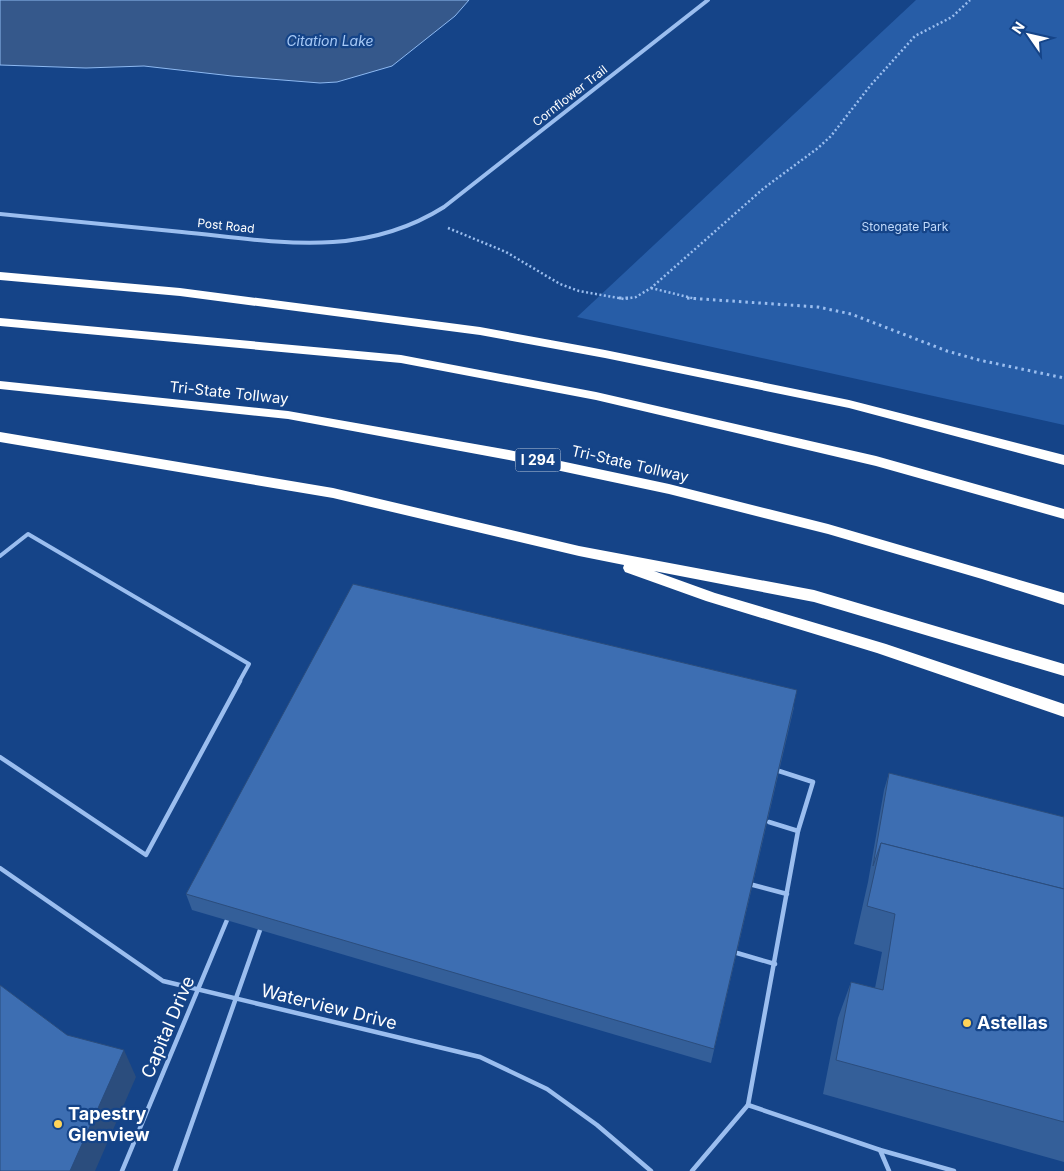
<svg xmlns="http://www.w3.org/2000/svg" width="1064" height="1171" viewBox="0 0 1064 1171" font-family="Inter,sans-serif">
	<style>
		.green { fill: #275da7 }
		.water { fill: #35588b; stroke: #8db9f2 }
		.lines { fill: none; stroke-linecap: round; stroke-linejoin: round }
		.path-far1 { stroke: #9bbeef; stroke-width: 2.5; stroke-dasharray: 2 2.5; stroke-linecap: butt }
		.path { stroke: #9bbeef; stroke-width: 3; stroke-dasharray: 2.5 4; stroke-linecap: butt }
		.lane-far1 { stroke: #9bbeef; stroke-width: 4 }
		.lane { stroke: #9bbeef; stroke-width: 4.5 }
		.street { stroke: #9bbeef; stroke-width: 4 }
		.highway { fill: #fff; fill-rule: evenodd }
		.wall { fill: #345f99 }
		.shaded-wall { fill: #2b4d7d }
		.building { fill: #3d6eb2; stroke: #2b4d7d }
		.poi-dot { fill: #ffd459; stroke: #154488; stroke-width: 2 }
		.labels { text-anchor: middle; stroke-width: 4.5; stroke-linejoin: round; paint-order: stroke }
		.far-street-label { font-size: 12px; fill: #fff; stroke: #154488 }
		.far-park-label { font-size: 12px; fill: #c1dafb; stroke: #154488 }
		.far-water-label { font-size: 14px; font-style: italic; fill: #a7c9f6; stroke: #154488 }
		.shield { fill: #154488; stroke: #b9c7db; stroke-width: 1 }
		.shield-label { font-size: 14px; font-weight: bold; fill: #fff }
		.street-label { font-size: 15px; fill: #fff; stroke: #154488 }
		.near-street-label { font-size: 18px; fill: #fff; stroke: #154488 }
		.near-poi-label { font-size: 18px; font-weight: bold; fill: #fff; stroke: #154488; text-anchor: start }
	</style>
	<rect width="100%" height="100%" fill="#154488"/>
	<!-- green -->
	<polygon class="green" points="916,0 1064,0 1064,425 577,317"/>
	<!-- water -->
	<polygon class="water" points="0,0 469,0 455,16 392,66 337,82 320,83 232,76 144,66 86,68 0,65"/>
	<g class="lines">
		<!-- path-far1 -->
		<g class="path-far1">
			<polyline points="448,228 506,252 560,284 579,291 624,299 636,297 651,288 764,188 818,148 831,136 870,86 915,36 952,17 970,0"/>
			<polyline points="651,288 696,299"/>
		</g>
		<!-- path -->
		<g class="path">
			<polyline points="619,298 629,298"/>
			<polyline points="687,298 818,307 851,314 947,351 979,360 1064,378"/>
		</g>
		<!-- lane-far1 -->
		<polyline class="lane-far1" points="0,556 28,534 249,664 239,682"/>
		<!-- lane -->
		<g class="lane">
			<polyline points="0,757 146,855 240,681"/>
			<polyline points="769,822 798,831"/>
			<polyline points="0,868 163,981 480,1057 547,1089 597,1125 651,1171"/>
			<polyline points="753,885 787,894"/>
			<polyline points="737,953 775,964"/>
			<polyline points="748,1105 798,831 813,782 779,771"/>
			<polyline points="880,1150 889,1171"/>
			<polyline points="122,1171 227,920"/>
			<polyline points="175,1171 260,930"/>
			<polyline points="692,1171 748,1105 880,1150 954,1171"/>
		</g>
		<!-- street -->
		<path class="street" d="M0 214C61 220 121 226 182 232 274 241 360 260 444 207L708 0"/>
		<!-- highway -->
		<g class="highway">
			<polygon points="0,272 180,288 480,327 605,350 849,400 1064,455 1064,465 849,408 605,358 480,335 180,296 0,280"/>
			<polygon points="0,318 401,355 596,392 876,456 1064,509 1064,519 876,466 596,400 401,363 0,326"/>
			<polygon points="0,381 288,411 509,450 669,484 828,524 1064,593 1064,605 982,579 828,534 669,494 509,460 288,419 0,389"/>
			<polygon points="0,432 333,488 579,546 814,590 1064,664 1064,676 814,602 654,571 715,593 886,644 1064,704 1064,717 877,653 706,601 625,572 623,568 624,565 579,556 333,498 0,442"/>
		</g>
	</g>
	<!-- wall -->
	<g class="wall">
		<polygon points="794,707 711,1063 192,910 186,894"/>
		<polygon points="889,773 1064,817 1064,1162 823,1094 838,1018 851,982 875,988 882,952 854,944 868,882 884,790"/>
	</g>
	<!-- shaded-wall -->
	<polygon class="shaded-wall" points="124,1050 136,1077 95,1171 70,1171"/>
	<!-- building -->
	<g class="building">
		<polygon points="353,584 797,690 714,1049 186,894"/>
		<polygon points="889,773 1064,817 1064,889 881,843 873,866"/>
		<polygon points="881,843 1064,889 1064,1122 836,1060 851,982 883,990 895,914 867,906"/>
		<polygon points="0,985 67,1035 124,1050 70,1171 0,1171"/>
	</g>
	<!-- markers -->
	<g class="poi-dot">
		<circle cx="967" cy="1023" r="5"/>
		<circle cx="58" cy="1124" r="5"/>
	</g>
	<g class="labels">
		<!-- far-street labels -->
		<g class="far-street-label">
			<text transform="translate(570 96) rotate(-38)" y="4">Cornflower Trail</text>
			<text transform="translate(226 226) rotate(6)" y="4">Post Road</text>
		</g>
		<!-- far-park labels -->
		<g class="far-park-label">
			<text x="905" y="231">Stonegate Park</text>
		</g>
		<!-- far-water labels -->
		<g class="far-water-label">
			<text x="330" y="46">Citation Lake</text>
		</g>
		<!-- shield labels -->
		<rect class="shield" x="515.5" y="448.5" width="45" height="23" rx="4"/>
		<g class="shield-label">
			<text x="538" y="465">I 294</text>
		</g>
		<!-- street labels -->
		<g class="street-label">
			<text transform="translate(229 393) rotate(6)" y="5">Tri-State Tollway</text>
			<text transform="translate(630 464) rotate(13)" y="5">Tri-State Tollway</text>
		</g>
		<!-- near-street labels -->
		<g class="near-street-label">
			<text transform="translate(329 1007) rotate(14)" y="6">Waterview Drive</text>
			<text transform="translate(168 1027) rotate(-67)" y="6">Capital Drive</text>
		</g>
		<!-- near-poi labels -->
		<g class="near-poi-label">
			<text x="977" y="1029">Astellas</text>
			<text x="68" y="1120">Tapestry<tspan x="68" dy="21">Glenview</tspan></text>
		</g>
	</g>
	<!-- north arrow -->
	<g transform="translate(1029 35) rotate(304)" stroke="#154488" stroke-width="4" paint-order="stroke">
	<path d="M0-4L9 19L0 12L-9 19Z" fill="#ffffff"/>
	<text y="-8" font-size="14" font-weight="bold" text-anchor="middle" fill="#ffffff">N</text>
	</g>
</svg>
